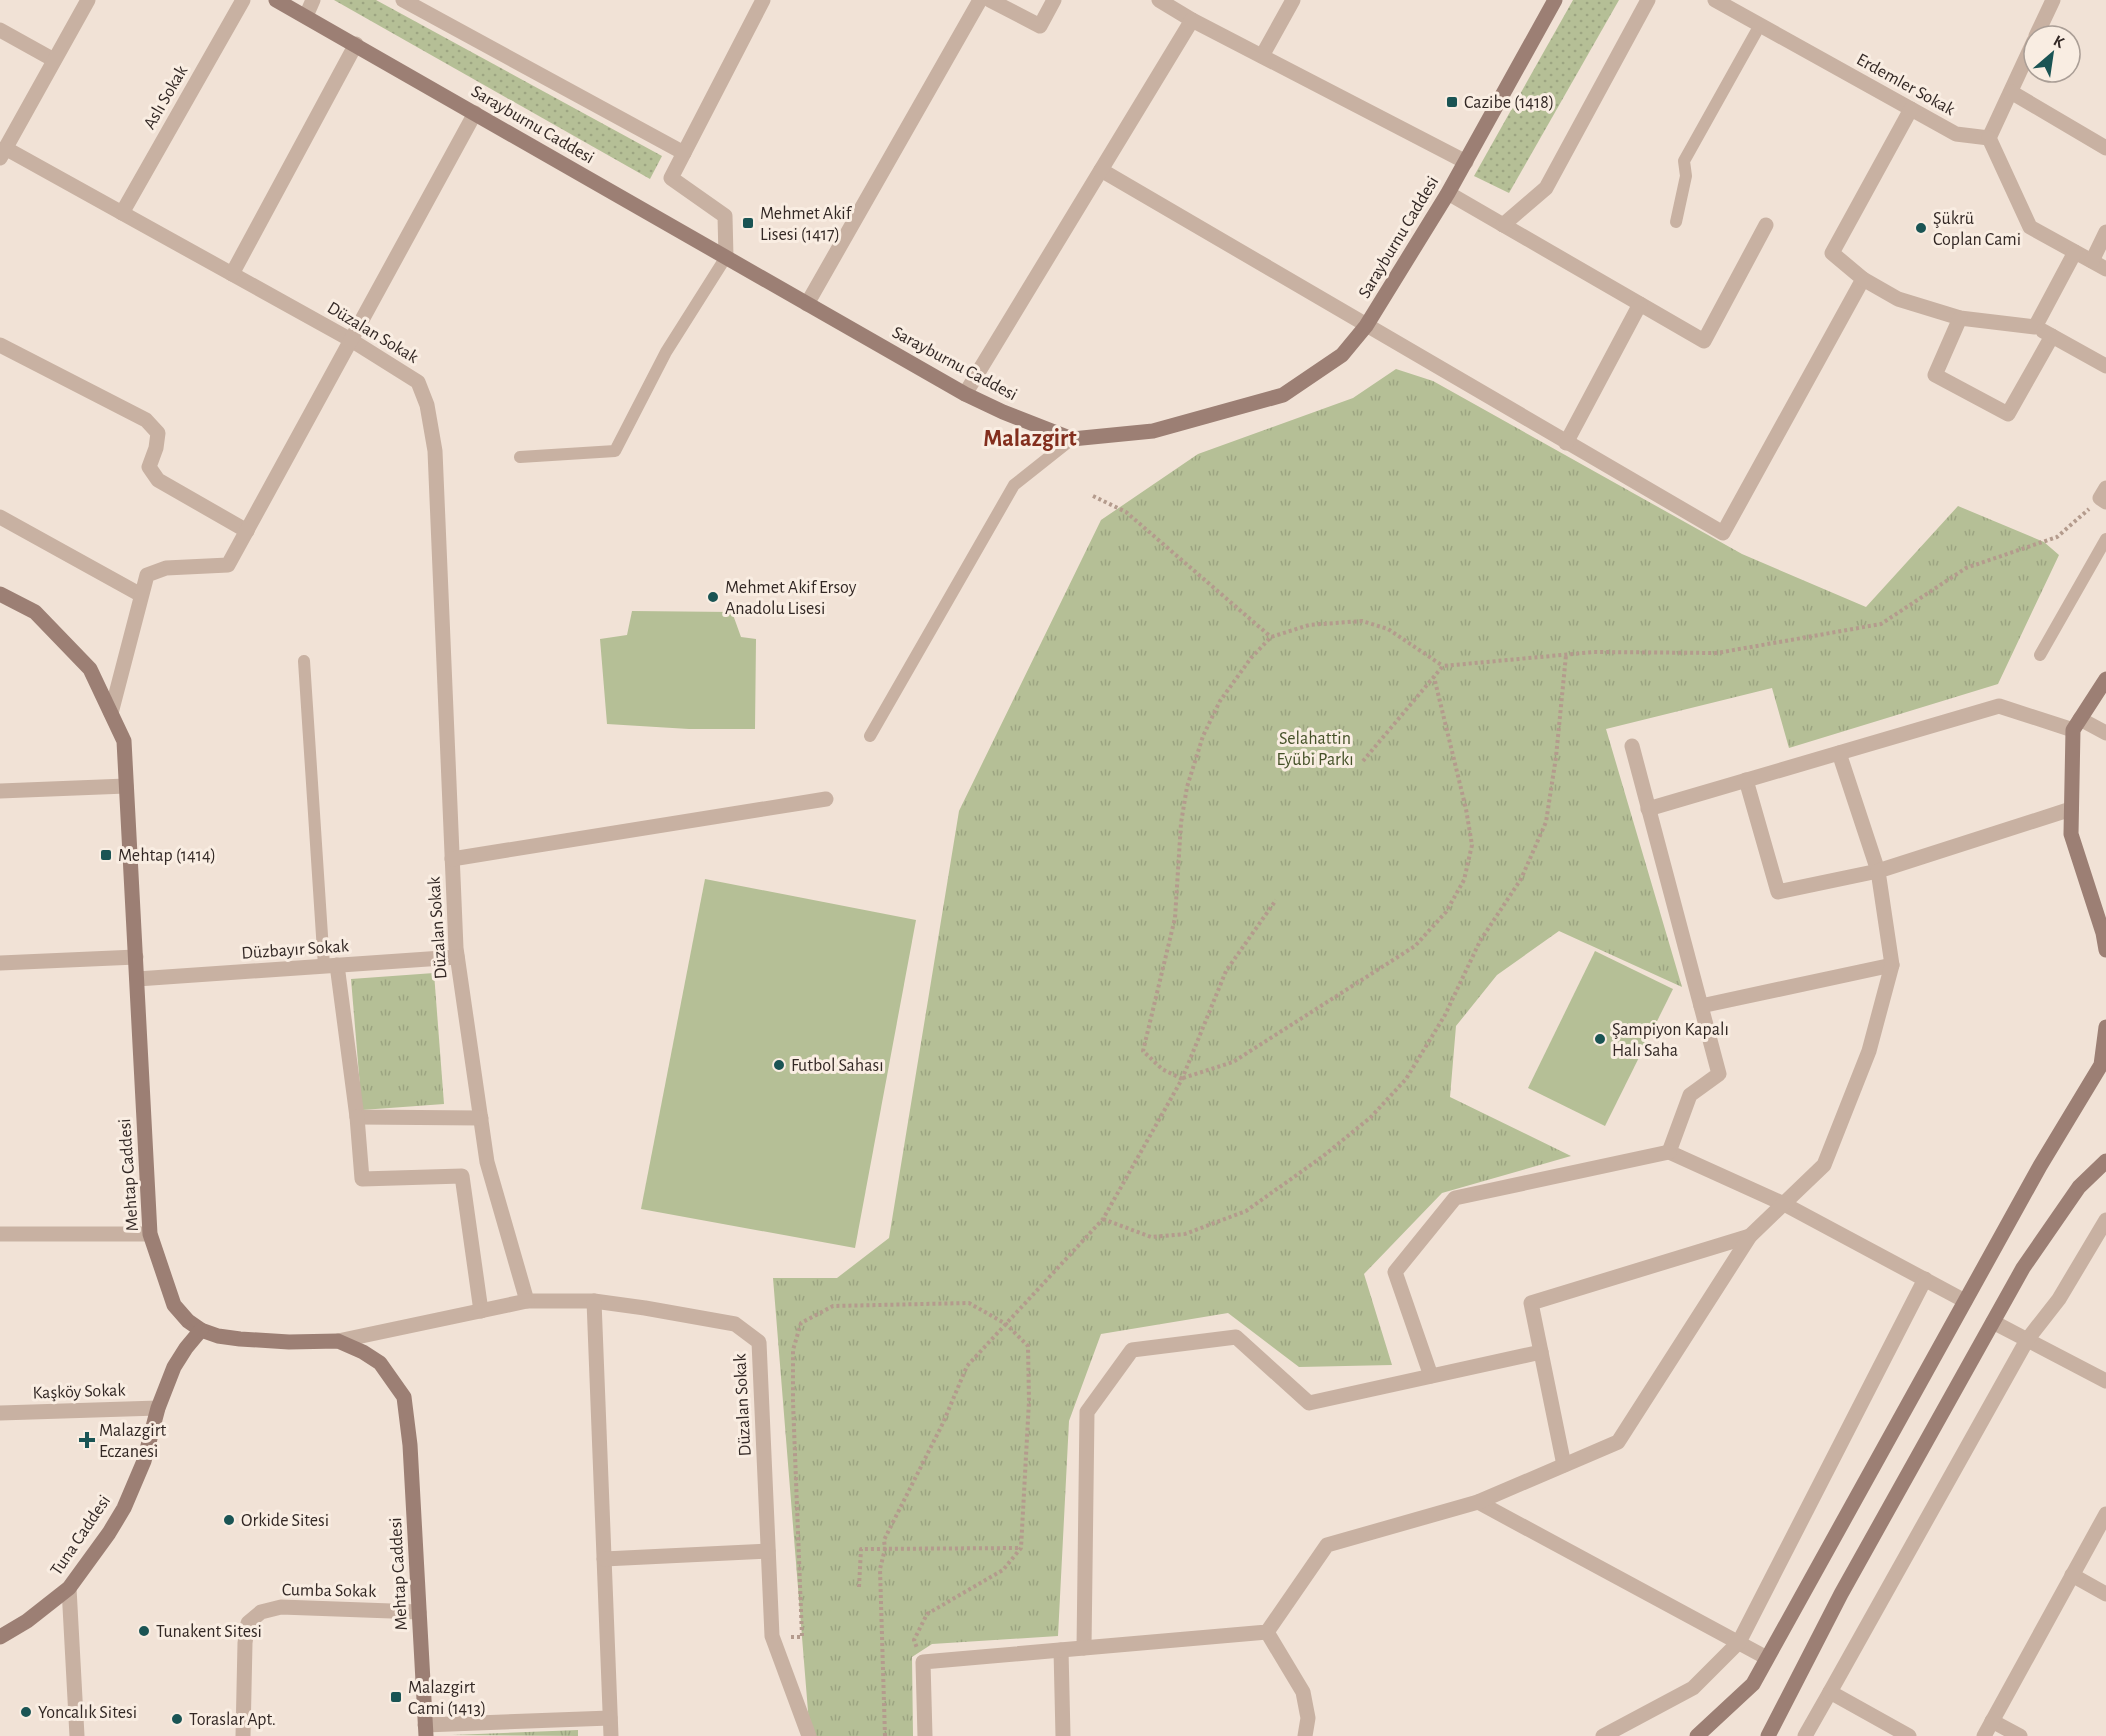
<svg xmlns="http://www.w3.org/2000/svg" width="2106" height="1736" viewBox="0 0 2106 1736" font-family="'Alegreya Sans',sans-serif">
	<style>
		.grass { fill: url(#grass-dots) }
		.park { fill: url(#park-tufts) }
		.pitch { fill: #b5bf96 }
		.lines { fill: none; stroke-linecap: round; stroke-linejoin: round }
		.path { stroke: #b49b8d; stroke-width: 4; stroke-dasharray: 3 3; stroke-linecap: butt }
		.lane { stroke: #c8b1a2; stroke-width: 12 }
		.street { stroke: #c8b1a2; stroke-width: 15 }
		.secondary { stroke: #9c7f74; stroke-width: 15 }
		.poi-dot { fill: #1a5454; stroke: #f9ede2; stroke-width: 2 }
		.labels { text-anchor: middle; stroke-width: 6; stroke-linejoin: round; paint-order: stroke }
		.street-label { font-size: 18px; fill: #332825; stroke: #f9ede2 }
		.poi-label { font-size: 18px; fill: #332825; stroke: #f9ede2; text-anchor: start }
		.park-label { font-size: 18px; fill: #455128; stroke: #f9ede2 }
		.district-label { font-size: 24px; font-weight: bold; fill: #832e1d; stroke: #f9ede2 }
	</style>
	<defs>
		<pattern id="grass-dots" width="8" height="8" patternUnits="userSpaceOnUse" patternTransform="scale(1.5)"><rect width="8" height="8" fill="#b5bf96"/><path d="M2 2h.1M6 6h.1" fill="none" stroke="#9ca481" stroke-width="1.8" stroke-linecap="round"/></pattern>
		<pattern id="park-tufts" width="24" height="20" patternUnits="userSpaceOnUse" patternTransform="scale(1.5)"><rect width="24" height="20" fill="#b5bf96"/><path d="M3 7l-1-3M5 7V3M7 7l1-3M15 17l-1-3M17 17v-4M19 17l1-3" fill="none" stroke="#9ca481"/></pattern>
	</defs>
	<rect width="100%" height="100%" fill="#f1e2d6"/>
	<!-- grass -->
	<g class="grass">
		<polygon points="334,0 376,0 662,156 650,179"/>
		<polygon points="1573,0 1619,0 1509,193 1474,176"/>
	</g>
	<!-- park -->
	<g class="park">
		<polygon points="1396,369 1433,381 1742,554 1866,607 1958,506 2044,542 2059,555 1998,684 1789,748 1772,688 1606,729 1682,987 1559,931 1497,975 1456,1026 1450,1097 1571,1156 1442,1193 1364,1274 1392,1365 1299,1367 1228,1313 1101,1334 1069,1421 1058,1636 932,1644 912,1657 913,1736 810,1736 773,1278 837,1278 889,1238 959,811 1101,520 1198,454 1353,398"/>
		<polygon points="434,973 444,1104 362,1110 351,979"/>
		<polygon points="578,1730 578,1736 452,1735"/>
	</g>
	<!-- pitch -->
	<g class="pitch">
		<polygon points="632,611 732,612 741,637 756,639 755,729 689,729 607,724 600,639 627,635"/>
		<polygon points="705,879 916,920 855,1248 641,1209"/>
		<polygon points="1595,951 1673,989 1605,1126 1528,1088"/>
	</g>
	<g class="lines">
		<!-- path -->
		<g class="path">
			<polyline points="1093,496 1126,512 1271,637"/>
			<polyline points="1363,761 1443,666 1594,652 1717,653 1881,624 1966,568 2057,537 2089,509"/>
			<polyline points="1183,1078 1233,1062 1415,946 1446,912 1464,880 1472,845 1466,809 1434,677"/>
			<polyline points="1182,1079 1162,1069 1143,1051 1175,918 1181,823 1187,787 1203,736 1220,701 1251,658 1271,637 1309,625 1362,621 1388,629 1443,666"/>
			<polyline points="1103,1219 1151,1237 1185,1234 1246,1211 1322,1157 1371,1117 1406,1079 1445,1015 1480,941 1521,879 1546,822 1556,757 1566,655"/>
			<polyline points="859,1587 861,1549 1021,1548"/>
			<polyline points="791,1637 802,1637 793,1402 793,1350 801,1323 833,1306 969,1303 1006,1324 1028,1346 1029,1401 1021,1548 1003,1570 927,1614 914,1640 917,1648"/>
			<polyline points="885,1736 880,1569 885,1549 884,1540 943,1423 967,1366 1103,1219 1182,1079 1226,971 1276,900"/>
		</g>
		<!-- lane -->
		<g class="lane">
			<polyline points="1676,222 1686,176 1684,161 1760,25"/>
			<polyline points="520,457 615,451 666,352 726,257"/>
			<polyline points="2040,655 2106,539"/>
			<polyline points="304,661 324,966"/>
			<polyline points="870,736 1014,485 1072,439"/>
		</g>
		<!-- street -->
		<g class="street">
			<polyline points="403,0 684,153"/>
			<polyline points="990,0 1040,26 1054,0"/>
			<polyline points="1159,0 1192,20"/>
			<polyline points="1715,0 1956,134 1989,138 2034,41"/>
			<polyline points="306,16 313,0"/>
			<polyline points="0,30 54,60"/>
			<polyline points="2036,36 2053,0"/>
			<polyline points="1262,56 1293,0"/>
			<polyline points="2011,92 2106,148"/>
			<polyline points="1989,138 2030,227 2106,269"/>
			<polyline points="5,148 351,340 418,382 427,405 435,451 456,948 487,1162 527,1301 594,1301 645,1308 735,1324 759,1342 772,1636 809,1736"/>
			<polyline points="0,158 88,0"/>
			<polyline points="1101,170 1723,533 1863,279 1832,253 1911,109"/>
			<polyline points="1448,193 1704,341 1766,225"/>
			<polyline points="122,213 243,0"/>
			<polyline points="1503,225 1546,188 1648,0"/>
			<polyline points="726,257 725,216 671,178 763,0"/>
			<polyline points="2092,261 2106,232"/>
			<polyline points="232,274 356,44"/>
			<polyline points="1863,279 1898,299 1960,318 2035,327 2075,252"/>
			<polyline points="807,304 980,0"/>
			<polyline points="1960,318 1935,375 2008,414 2052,336"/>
			<polyline points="2043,331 2106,366"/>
			<polyline points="0,345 146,420 158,433 156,448 149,467 158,480 247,531"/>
			<polyline points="965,394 1192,20 1466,162"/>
			<polyline points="1566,443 1640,304"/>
			<polyline points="2106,488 2100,498 2106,502"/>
			<polyline points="0,517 141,595"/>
			<polyline points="111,713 147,575 166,568 228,565 475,113"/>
			<polyline points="2080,719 2106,733"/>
			<polyline points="1632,746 1719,1074 1690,1095 1669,1152 1784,1204 1965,1301"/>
			<polyline points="1746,780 1778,892 1878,871 1839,753"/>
			<polyline points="0,791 126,786"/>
			<polyline points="1648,809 1999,706 2073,730"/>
			<polyline points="452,859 826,799"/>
			<polyline points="0,963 136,957"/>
			<polyline points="337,965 357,1117 481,1118"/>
			<polyline points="137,979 457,957"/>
			<polyline points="1701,1006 1892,965"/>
			<polyline points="357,1117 362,1179 462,1176 481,1311"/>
			<polyline points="0,1234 150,1234"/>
			<polyline points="594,1301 611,1736"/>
			<polyline points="1993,1322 2106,1381"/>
			<polyline points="338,1341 527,1301"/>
			<polyline points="1431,1376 1395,1272 1455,1198 1669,1152"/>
			<polyline points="0,1413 158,1408"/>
			<polyline points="1564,1465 1531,1303 1750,1236"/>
			<polyline points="1478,1502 1767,1658"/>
			<polyline points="604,1559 768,1551"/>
			<polyline points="2072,1575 2106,1594"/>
			<polyline points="69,1588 77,1736"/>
			<polyline points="1267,1632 1303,1692 1308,1718 1305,1736"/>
			<polyline points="1084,1648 1087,1412 1132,1350 1236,1337 1309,1403 1541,1352"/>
			<polyline points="1061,1650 1063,1736"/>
			<polyline points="1992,1721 2020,1736"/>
			<polyline points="425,1725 610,1718"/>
			<polyline points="243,1736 245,1643 248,1623 261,1612 281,1607 419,1612"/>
			<polyline points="925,1736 923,1662 1267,1632 1327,1545 1478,1502 1618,1442 1750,1236 1824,1165 1869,1051 1892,965 1878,871 2071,809"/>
			<polyline points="1603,1736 1693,1688 1739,1642 1925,1279"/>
			<polyline points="1805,1736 1830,1692"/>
			<polyline points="1909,1736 1830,1692 2027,1340 2059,1299 2106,1220"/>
			<polyline points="1984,1736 2106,1514"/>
		</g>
		<!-- secondary -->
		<g class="secondary">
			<polyline points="276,0 965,394 1003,412 1072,439 1153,431 1283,395 1342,355 1366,326 1448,193 1555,0"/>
			<polyline points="0,594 35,612 90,669 124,741 150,1234 174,1305 188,1321 201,1330 218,1336 240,1339 289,1342 338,1341 363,1352 380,1363 404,1397 410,1445 426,1736"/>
			<polyline points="2106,679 2073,730 2071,834 2103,933 2106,950"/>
			<polyline points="0,1637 27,1621 69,1588 109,1533 124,1508 144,1461 158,1408 174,1367 186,1348 201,1330"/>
			<polyline points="1697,1736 1753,1684 2040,1166 2101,1065 2106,1027"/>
			<polyline points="1768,1736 1841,1594 2023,1268 2079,1187 2106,1161"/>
		</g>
	</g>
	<!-- markers -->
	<g class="poi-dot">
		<rect x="1446" y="96" width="12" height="12" rx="3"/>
		<rect x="742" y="217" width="12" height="12" rx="3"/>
		<circle cx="1921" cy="228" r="6"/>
		<circle cx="713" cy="597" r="6"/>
		<rect x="100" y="849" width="12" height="12" rx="3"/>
		<circle cx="1600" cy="1039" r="6"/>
		<circle cx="779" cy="1065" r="6"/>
		<path d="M84 1431h6v6h6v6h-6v6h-6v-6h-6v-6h6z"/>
		<circle cx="229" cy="1520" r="6"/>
		<circle cx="144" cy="1631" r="6"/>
		<rect x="390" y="1691" width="12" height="12" rx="3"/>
		<circle cx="26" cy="1712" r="6"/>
		<circle cx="177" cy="1719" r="6"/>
	</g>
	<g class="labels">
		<!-- street labels -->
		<g class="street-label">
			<text transform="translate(1906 84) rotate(29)" y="6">Erdemler Sokak</text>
			<text transform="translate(165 97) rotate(-60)" y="6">Aslı Sokak</text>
			<text transform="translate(533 124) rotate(30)" y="6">Sarayburnu Caddesi</text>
			<text transform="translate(1398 237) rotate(-59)" y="6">Sarayburnu Caddesi</text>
			<text transform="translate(373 332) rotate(31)" y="6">Düzalan Sokak</text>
			<text transform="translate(955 363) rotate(28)" y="6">Sarayburnu Caddesi</text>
			<text transform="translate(437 928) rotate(-94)" y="6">Düzalan Sokak</text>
			<text transform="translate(295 949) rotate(-4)" y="6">Düzbayır Sokak</text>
			<text transform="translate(128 1175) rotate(-94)" y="6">Mehtap Caddesi</text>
			<text transform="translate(79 1391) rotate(-2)" y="6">Kaşköy Sokak</text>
			<text transform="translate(742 1405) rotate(-93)" y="6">Düzalan Sokak</text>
			<text transform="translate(80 1535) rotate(-56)" y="6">Tuna Caddesi</text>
			<text transform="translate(398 1574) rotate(-93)" y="6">Mehtap Caddesi</text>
			<text transform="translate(329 1590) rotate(1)" y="6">Cumba Sokak</text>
		</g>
		<!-- poi labels -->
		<g class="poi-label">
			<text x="1464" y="108">Cazibe (1418)</text>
			<text x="760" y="219">Mehmet Akif<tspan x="760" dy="21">Lisesi (1417)</tspan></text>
			<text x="1933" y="224">Şükrü<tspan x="1933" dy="21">Coplan Cami</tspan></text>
			<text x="725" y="593">Mehmet Akif Ersoy<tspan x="725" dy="21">Anadolu Lisesi</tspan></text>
			<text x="118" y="861">Mehtap (1414)</text>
			<text x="1612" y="1035">Şampiyon Kapalı<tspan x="1612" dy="21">Halı Saha</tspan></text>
			<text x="791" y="1071">Futbol Sahası</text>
			<text x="99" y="1436">Malazgirt<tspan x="99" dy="21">Eczanesi</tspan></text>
			<text x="241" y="1526">Orkide Sitesi</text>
			<text x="156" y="1637">Tunakent Sitesi</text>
			<text x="408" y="1693">Malazgirt<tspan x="408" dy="21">Cami (1413)</tspan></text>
			<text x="38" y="1718">Yoncalık Sitesi</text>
			<text x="189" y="1725">Toraslar Apt.</text>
		</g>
		<!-- park labels -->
		<g class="park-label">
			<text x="1315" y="744">Selahattin<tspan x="1315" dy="21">Eyübi Parkı</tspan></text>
		</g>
		<!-- district labels -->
		<g class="district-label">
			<text x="1030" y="446">Malazgirt</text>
		</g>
	</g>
	<!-- north arrow -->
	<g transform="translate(2052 54) rotate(29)"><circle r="28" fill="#f9ede2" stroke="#aa9e96" stroke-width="1.5"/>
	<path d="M0-4.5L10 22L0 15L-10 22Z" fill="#1a5454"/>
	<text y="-9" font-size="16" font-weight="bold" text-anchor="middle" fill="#332825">K</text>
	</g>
</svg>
